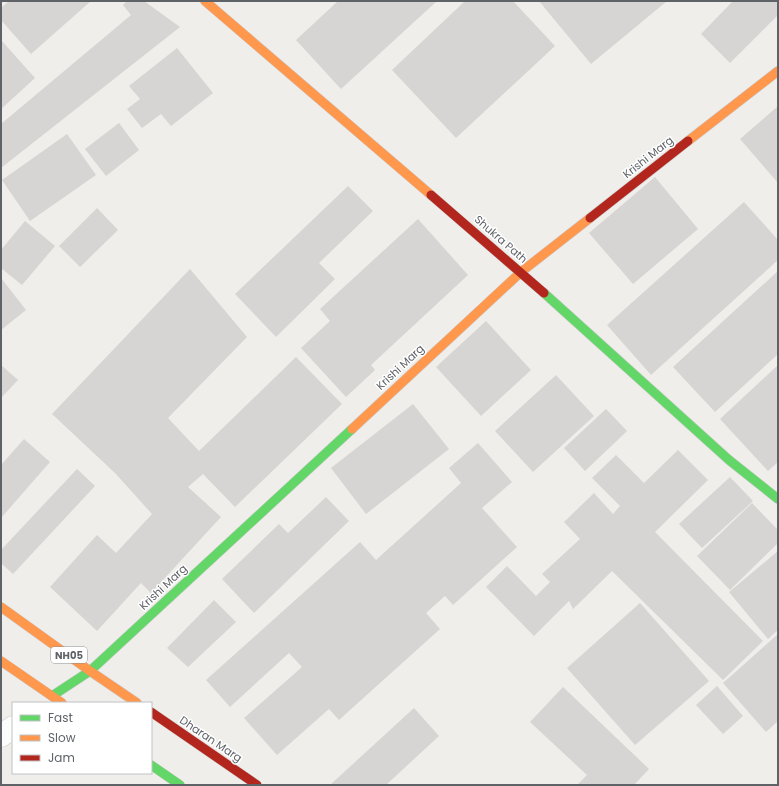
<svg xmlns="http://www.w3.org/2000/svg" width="779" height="786" viewBox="0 0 779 786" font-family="Poppins,sans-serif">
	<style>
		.building { fill: #d6d5d3 }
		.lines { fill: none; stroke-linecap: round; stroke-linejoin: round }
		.street-casing { stroke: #cbcccc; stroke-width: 23 }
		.fast-casing { stroke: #cacacb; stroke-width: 10 }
		.slow-casing { stroke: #cacacb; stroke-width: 10 }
		.jam-casing { stroke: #cacacb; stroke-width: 10 }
		.street { stroke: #fdfcfc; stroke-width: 22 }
		.fast { stroke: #63d668; stroke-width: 9 }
		.slow { stroke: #ff974d; stroke-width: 9 }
		.jam { stroke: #b3261e; stroke-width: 9 }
		.labels { text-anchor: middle; stroke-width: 3; stroke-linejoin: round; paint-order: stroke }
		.shield { fill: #fff; stroke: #8f9295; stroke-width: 1 }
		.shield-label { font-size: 10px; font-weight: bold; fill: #5f6368 }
		.street-label { font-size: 11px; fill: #5f6368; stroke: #fff }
	</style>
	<rect width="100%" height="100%" fill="#efeeea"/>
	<!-- building -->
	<g class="building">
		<polygon points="9,1 91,1 31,54 1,20 1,8"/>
		<polygon points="127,1 144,1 180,27 1,168 1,124 131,15 123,5"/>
		<polygon points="338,1 437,1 341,89 296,40"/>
		<polygon points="465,1 513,1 555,46 456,138 392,70"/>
		<polygon points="539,1 667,1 591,64"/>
		<polygon points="733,1 778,1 778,15 730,63 701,34"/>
		<polygon points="1,40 35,78 1,109"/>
		<polygon points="177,48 213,93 171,126 161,114 142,128 127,109 140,99 129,86"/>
		<polygon points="778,106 778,183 740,139"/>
		<polygon points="119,123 139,150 106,176 85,149"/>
		<polygon points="67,134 96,175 30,221 2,180"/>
		<polygon points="655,177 698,229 633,284 589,233"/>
		<polygon points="348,186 373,211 319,263 335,279 276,337 235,294"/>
		<polygon points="744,202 778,240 778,260 651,375 607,325"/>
		<polygon points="97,208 118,230 80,267 59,246"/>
		<polygon points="418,219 468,275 371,365 375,370 346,397 301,348 330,321 320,309"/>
		<polygon points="25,221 55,246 22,285 1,268 1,250"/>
		<polygon points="190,269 247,337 168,418 199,451 296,357 342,404 235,507 203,474 188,487 221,517 151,593 141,583 97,631 50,587 97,535 116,553 152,514 115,473 52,414"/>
		<polygon points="778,271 778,354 715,412 673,367"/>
		<polygon points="1,278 26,310 1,330"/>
		<polygon points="486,321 531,370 481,416 436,367"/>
		<polygon points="1,365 18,380 1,398"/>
		<polygon points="778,365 778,462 768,471 720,419"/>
		<polygon points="556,375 594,416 533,472 495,431"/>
		<polygon points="413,404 449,449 366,514 331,468"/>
		<polygon points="606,409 627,431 585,471 564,448"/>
		<polygon points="24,439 50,462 1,518 1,465"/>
		<polygon points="478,443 512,482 482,508 517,547 453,605 445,596 426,613 440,629 339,720 329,709 277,755 244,718 302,667 289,653 230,707 206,680 360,542 376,560 461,483 449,468"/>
		<polygon points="678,450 708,480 655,532 763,641 723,680 612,571 573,609 569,601 534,636 486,587 507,566 536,596 550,582 542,574 580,539 564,522 594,493 613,514 620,506 592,478 616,455 644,483"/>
		<polygon points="77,469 95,486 13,574 1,563 1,550"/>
		<polygon points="730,477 753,501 702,548 679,524"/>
		<polygon points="326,497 349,521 254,613 222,579 279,524 288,533"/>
		<polygon points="752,503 778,530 778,543 730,590 697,556"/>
		<polygon points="778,551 778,630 768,639 729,592"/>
		<polygon points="214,600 236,622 188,667 167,648"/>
		<polygon points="640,603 709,681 635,745 567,668"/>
		<polygon points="778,634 778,721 766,732 723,683"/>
		<polygon points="717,686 743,716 723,734 696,705"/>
		<polygon points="563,687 649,769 634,785 577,785 587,775 530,722"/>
		<polygon points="414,708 439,736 386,785 330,785"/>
	</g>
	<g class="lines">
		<defs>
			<polyline id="street" points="1,736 13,727"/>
			<g id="fast">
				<polyline points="544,293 729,460 778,499"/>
				<polyline points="52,696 90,671 352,429"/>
				<polyline points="151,765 180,785"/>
			</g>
			<g id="slow">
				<polyline points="205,1 431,195"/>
				<polyline points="688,141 778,71"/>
				<polyline points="352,429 521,272 590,218"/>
				<polyline points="1,607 90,671 137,703"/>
				<polyline points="1,661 62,703"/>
			</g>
			<g id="jam">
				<polyline points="431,195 544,293"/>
				<polyline points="590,218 688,141"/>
				<polyline points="151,712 257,785"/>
			</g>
		</defs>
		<!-- street casing -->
		<use href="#street" class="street-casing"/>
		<!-- fast casing -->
		<use href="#fast" class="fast-casing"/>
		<!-- slow casing -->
		<use href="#slow" class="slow-casing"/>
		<!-- jam casing -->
		<use href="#jam" class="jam-casing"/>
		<!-- street -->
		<use href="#street" class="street"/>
		<!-- fast -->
		<use href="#fast" class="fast"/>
		<!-- slow -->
		<use href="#slow" class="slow"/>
		<!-- jam -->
		<use href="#jam" class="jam"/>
	</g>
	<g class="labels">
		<!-- shield labels -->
		<rect class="shield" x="51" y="647" width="36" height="16" rx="3"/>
		<g class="shield-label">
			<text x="69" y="659">NH05</text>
		</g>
		<!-- street labels -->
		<g class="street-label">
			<text transform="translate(648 157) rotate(-38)" y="4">Krishi Marg</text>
			<text transform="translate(501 239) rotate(41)" y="4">Shukra Path</text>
			<text transform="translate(400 367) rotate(-43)" y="4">Krishi Marg</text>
			<text transform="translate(163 587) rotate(-43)" y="4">Krishi Marg</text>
			<text transform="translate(211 739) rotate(34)" y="4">Dharan Marg</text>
		</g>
	</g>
	<!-- border -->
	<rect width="779" height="786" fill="none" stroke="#5f6368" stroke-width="4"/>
	<!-- legend -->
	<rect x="12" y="702" width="140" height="72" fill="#ffffff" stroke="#bfc1c3"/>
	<rect x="20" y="715" width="20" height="6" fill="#63d668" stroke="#bfc1c3"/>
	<text x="48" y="722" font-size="12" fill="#5f6368">Fast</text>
	<rect x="20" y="735" width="20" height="6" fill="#ff974d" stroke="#bfc1c3"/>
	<text x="48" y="742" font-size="12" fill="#5f6368">Slow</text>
	<rect x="20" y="755" width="20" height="6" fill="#b3261e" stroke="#bfc1c3"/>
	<text x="48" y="762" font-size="12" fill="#5f6368">Jam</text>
</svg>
